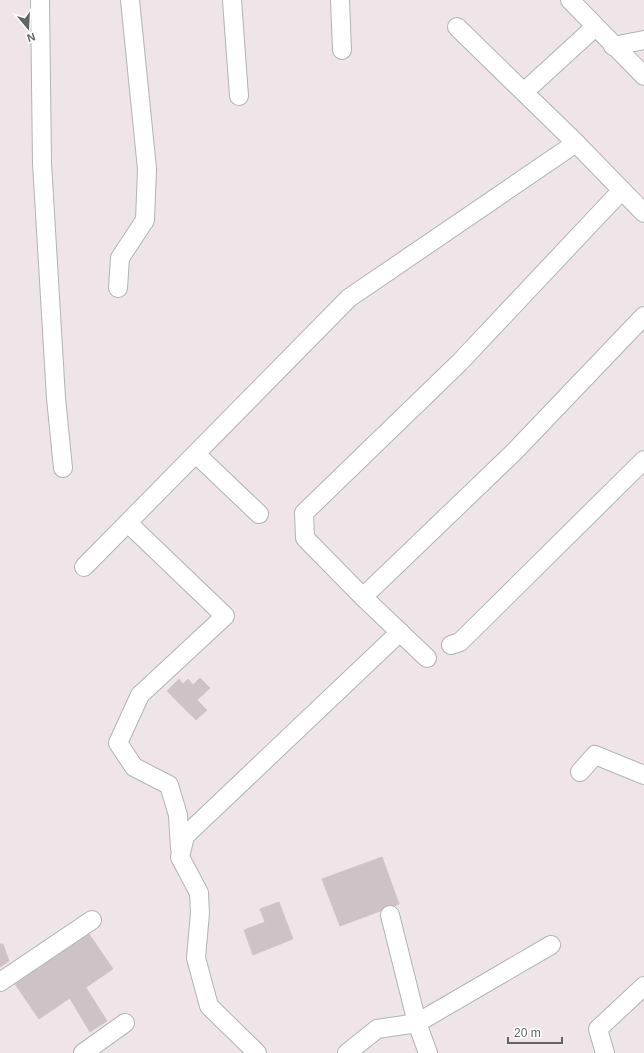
<svg xmlns="http://www.w3.org/2000/svg" width="644" height="1053" viewBox="0 0 644 1053" font-family="Arial,sans-serif">
	<style>
		.building { fill: #cdc3c7; stroke: #d4c3ca }
		.lines { fill: none; stroke-linecap: round; stroke-linejoin: round }
		.minor-casing { stroke: #aeb5b2; stroke-width: 20 }
		.minor { stroke: #fff; stroke-width: 18 }
	</style>
	<rect width="100%" height="100%" fill="#efe5e8"/>
	<!-- building -->
	<g class="building">
		<polygon points="200,678 210,688 197,700 207,710 196,720 167,691 179,679 183,684 188,679 193,685"/>
		<polygon points="382,857 399,904 340,926 322,879"/>
		<polygon points="279,902 293,939 253,955 244,930 265,922 260,909"/>
		<polygon points="89,934 113,969 39,1019 15,984"/>
		<polygon points="0,944 3,944 9,961 0,967"/>
		<polygon points="85,986 107,1021 90,1032 69,997"/>
	</g>
	<g class="lines">
		<defs>
			<g id="minor">
				<polyline points="40,0 42,163 56,398 63,468"/>
				<polyline points="232,0 239,96"/>
				<polyline points="340,0 342,50"/>
				<polyline points="570,0 644,76"/>
				<polyline points="457,27 576,143 644,213"/>
				<polyline points="613,46 644,40"/>
				<polyline points="524,92 595,27"/>
				<polyline points="118,288 120,258 145,220 147,169 130,0"/>
				<polyline points="196,454 259,514"/>
				<polyline points="128,523 225,616 140,695 118,743 134,767 169,785 178,815 180,849"/>
				<polyline points="84,567 349,298 576,143"/>
				<polyline points="363,597 513,453 644,316"/>
				<polyline points="451,645 460,642 644,460"/>
				<polyline points="427,658 363,597 305,538 304,513 460,362 622,190"/>
				<polyline points="580,772 595,755 644,775"/>
				<polyline points="390,915 417,1023 428,1053"/>
				<polyline points="0,982 92,920"/>
				<polyline points="83,1053 125,1023"/>
				<polyline points="257,1053 209,1006 196,958 200,913 199,893 180,857 185,836 400,632"/>
				<polyline points="347,1053 377,1029 417,1023 551,945"/>
				<polyline points="605,1053 598,1029 644,986"/>
			</g>
		</defs>
		<!-- minor casing -->
		<use href="#minor" class="minor-casing"/>
		<!-- minor -->
		<use href="#minor" class="minor"/>
	</g>
	<!-- north arrow -->
	<g transform="translate(28 28) rotate(162)" stroke="#ffffff" stroke-width="3" paint-order="stroke">
	<path d="M0-3L7 15L0 10L-7 15Z" fill="#5d6661"/>
	<text y="-6" font-size="11" font-weight="bold" text-anchor="middle" fill="#5d6661">N</text>
	</g>
	<!-- scale -->
	<path d="M508 1037v6h54v-6" fill="none" stroke="#5d6661" stroke-width="2"/>
	<text x="514" y="1037" font-size="12" fill="#5d6661" stroke="#ffffff" stroke-width="3" paint-order="stroke">20 m</text>
</svg>
